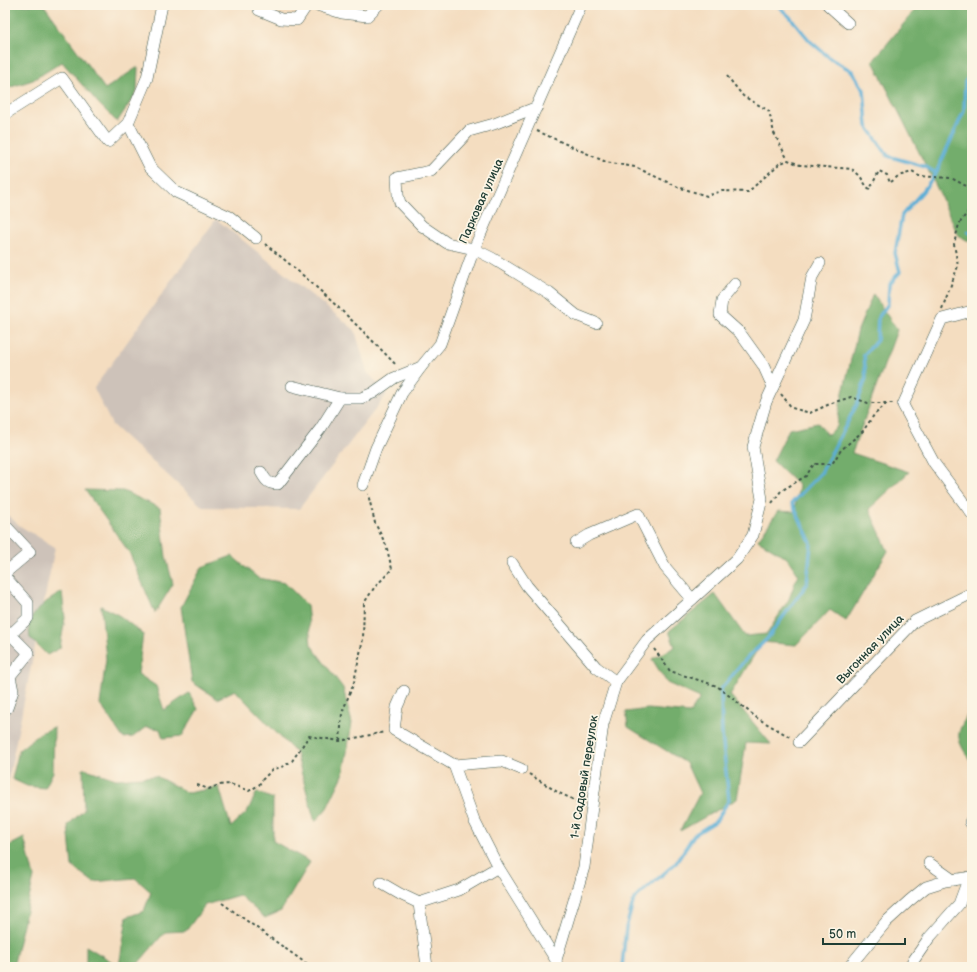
<svg xmlns="http://www.w3.org/2000/svg" width="977" height="972" viewBox="0 0 977 972" font-family="'Balsamiq Sans',sans-serif">
	<style>
		.industrial { fill: #cdc2b9 }
		.forest { fill: #73ad6c; stroke: #497550 }
		.lines { fill: none; stroke-linecap: round; stroke-linejoin: round }
		.stream { stroke: #5baed6; stroke-width: 3.5 }
		.minor-casing { stroke: #3f5549; stroke-width: 12 }
		.path { stroke: #3f5549; stroke-width: 2; stroke-dasharray: 3 3; stroke-linecap: butt }
		.minor { stroke: #fff; stroke-width: 11 }
		.labels { text-anchor: middle; stroke-width: 3.5; stroke-linejoin: round; paint-order: stroke }
		.street-label { font-size: 12px; fill: #1f3d34; stroke: #fcf5e5 }
	</style>
	<rect width="100%" height="100%" fill="#fcf5e5"/>
	<filter id="ink" filterUnits="userSpaceOnUse"><feTurbulence type="fractalNoise" baseFrequency=".025" numOctaves="2"/><feDisplacementMap in="SourceGraphic" scale="8" xChannelSelector="R" yChannelSelector="G"/><feConvolveMatrix kernelMatrix="1 2 1 2 8 2 1 2 1" color-interpolation-filters="sRGB"/></filter>
	<filter id="wash" filterUnits="userSpaceOnUse"><feTurbulence type="fractalNoise" baseFrequency=".012" numOctaves="4" result="noise"/><feDisplacementMap in="SourceGraphic" scale="16" xChannelSelector="R" yChannelSelector="G"/><feGaussianBlur stdDeviation="0.9" result="paint"/><feColorMatrix in="noise" values="0 0 0 0 0 0 0 0 0 0 0 0 0 0 0 0 0 1.4 0 .05"/><feComposite in="paint" operator="in"/></filter>
	<g filter="url(#wash)">
		<rect width="100%" height="100%" fill="#f4ddc0"/>
		<!-- industrial -->
		<g class="industrial">
			<polygon points="216,219 355,330 367,372 387,394 299,509 203,507 112,425 94,388"/>
			<polygon points="5,513 20,526 55,547 5,796"/>
		</g>
		<!-- forest -->
		<g class="forest">
			<polygon points="5,5 44,5 105,89 138,67 137,92 117,122 99,104 62,62 33,80 5,89"/>
			<polygon points="919,5 972,5 972,243 958,235 938,190 873,61"/>
			<polygon points="873,294 897,330 852,453 909,472 869,509 888,551 846,621 830,610 796,645 762,642 730,695 771,744 746,743 737,799 680,831 700,793 686,763 628,727 626,712 648,709 690,713 700,698 667,683 652,659 675,647 669,631 715,594 745,636 767,634 789,599 798,574 787,558 758,540 778,511 794,512 799,486 773,461 789,429 818,423 827,435 837,427 840,405 858,330"/>
			<polygon points="85,490 123,491 160,508 166,557 173,584 155,613 129,552"/>
			<polygon points="232,556 258,578 285,583 307,605 311,645 343,688 352,723 343,775 327,808 315,822 296,753 235,690 217,699 192,682 181,607 202,567"/>
			<polygon points="62,592 65,618 60,648 47,655 30,638 28,621 46,602"/>
			<polygon points="101,606 120,616 143,634 138,674 156,686 164,710 189,693 198,709 182,736 163,738 160,729 146,727 133,737 123,738 100,704 106,659"/>
			<path d="M972 707V763C953 735 956 735 972 707Z"/>
			<polygon points="54,727 53,772 45,788 27,786 12,779 19,750 40,733"/>
			<polygon points="83,768 116,779 156,776 188,793 219,787 231,827 247,812 257,792 273,799 273,841 310,862 281,911 265,918 239,895 205,905 186,931 165,932 135,967 86,967 86,946 119,966 127,917 144,911 151,892 135,878 93,882 72,866 68,825 84,810"/>
			<polygon points="24,838 34,877 13,967 5,967 5,854 7,847"/>
		</g>
		<g class="lines">
			<!-- stream -->
			<g class="stream">
				<polyline points="777,5 790,17 810,41 831,59 852,71 864,90 867,126 888,156 926,167 936,173"/>
				<polyline points="968,232 972,234"/>
				<polyline points="622,967 626,928 634,899 676,863 694,835 716,821 729,800 722,734 721,689 746,659 767,639 807,584 811,543 792,503 821,473 857,404 866,378 864,355 877,340 878,318 888,304 889,284 900,272 895,253 902,215 923,191 936,173 964,111 965,82 972,72"/>
			</g>
		</g>
	</g>
	<g filter="url(#ink)">
		<g class="lines">
			<defs>
				<g id="minor">
					<polyline points="317,5 342,13 367,16 378,5"/>
					<polyline points="828,5 848,23"/>
					<polyline points="259,10 281,19 297,20 307,5"/>
					<polyline points="537,107 494,124 469,131 431,171 397,178 398,195 400,203 422,226 447,243 474,249 492,258 549,293 576,315 596,323"/>
					<polyline points="5,114 62,78 108,142 128,123 147,78 162,5"/>
					<polyline points="128,123 150,167 176,192 230,217 256,238"/>
					<polyline points="972,311 942,319 903,405 934,463 972,514"/>
					<polyline points="292,386 340,398 361,398 373,393 394,378 421,367 440,344 474,249 581,5"/>
					<polyline points="773,387 804,320 812,277 820,263"/>
					<path d="M261 472C266 481 268 484 278 484L321 428 340 398"/>
					<polyline points="363,485 376,448 402,393 421,367"/>
					<polyline points="5,525 30,552 5,573"/>
					<polyline points="576,543 589,535 638,514 665,567 692,599"/>
					<polyline points="512,563 527,586 596,667 616,682"/>
					<polyline points="5,577 28,603 28,618 10,635"/>
					<polyline points="5,629 29,653 10,676 13,691 7,708 5,708"/>
					<polyline points="404,691 397,707 394,730 454,765 502,761 521,769"/>
					<polyline points="799,742 915,621 972,593"/>
					<polyline points="454,765 474,820 498,867 556,960"/>
					<polyline points="970,822 972,824"/>
					<polyline points="929,863 953,880"/>
					<polyline points="381,883 400,894 419,903"/>
					<polyline points="427,967 419,903 459,890 498,867"/>
					<polyline points="557,967 556,960 584,867 603,724 616,682 647,640 737,559 753,535 762,499 753,447 766,402 773,387 763,365 740,333 720,315 722,300 735,284"/>
					<polyline points="849,967 886,922 909,901 926,887 945,881 972,877"/>
					<polyline points="909,967 929,938 959,904 969,877"/>
				</g>
			</defs>
			<!-- minor casing -->
			<use href="#minor" class="minor-casing"/>
			<!-- path -->
			<g class="path">
				<polyline points="727,76 743,96 769,111 774,133 788,160 800,165 852,169 860,176 867,187 870,189 879,171 887,175 890,183 898,176 912,172 919,176 951,178 972,189"/>
				<polyline points="537,131 606,162 635,167 678,187 707,196 722,191 748,192 779,164 788,160"/>
				<path d="M265 244C312 281 356 323 397 366"/>
				<polyline points="942,309 958,266 954,244 959,224 972,206"/>
				<polyline points="781,394 792,408 810,413 832,403 851,397 868,403 886,403"/>
				<polyline points="772,503 781,491 806,476 814,464 832,464 841,450 863,431 874,415 887,403 893,403"/>
				<polyline points="654,649 670,671 717,686 757,718 790,737"/>
				<polyline points="340,741 342,713 354,682 363,639 364,603 374,588 392,569 386,545 375,523 368,494"/>
				<polyline points="529,774 559,793 583,804"/>
				<path d="M197 785 209 789C227 781 231 784 249 791L259 785 262 780 272 770 284 766 292 761 309 736 340 741 385 732"/>
				<polyline points="222,903 311,967"/>
			</g>
			<!-- minor -->
			<use href="#minor" class="minor"/>
		</g>
	</g>
	<g class="labels">
		<!-- street labels -->
		<g class="street-label">
			<text transform="translate(481 201) rotate(-66)" y="4">Парковая улица</text>
			<text transform="translate(870 649) rotate(-46)" y="4">Выгонная улица</text>
			<text transform="translate(584 777) rotate(-81)" y="4">1-й Садовый переулок</text>
		</g>
	</g>
	<!-- margin -->
	<rect width="977" height="972" fill="none" stroke="#fcf5e5" stroke-width="20"/>
	<!-- scale -->
	<path d="M823 938v6h82v-6" fill="none" stroke="#1f3d34" stroke-width="2"/>
	<text x="829" y="938" font-size="12" fill="#1f3d34" stroke="#fcf5e5" stroke-width="3" paint-order="stroke">50 m</text>
</svg>
